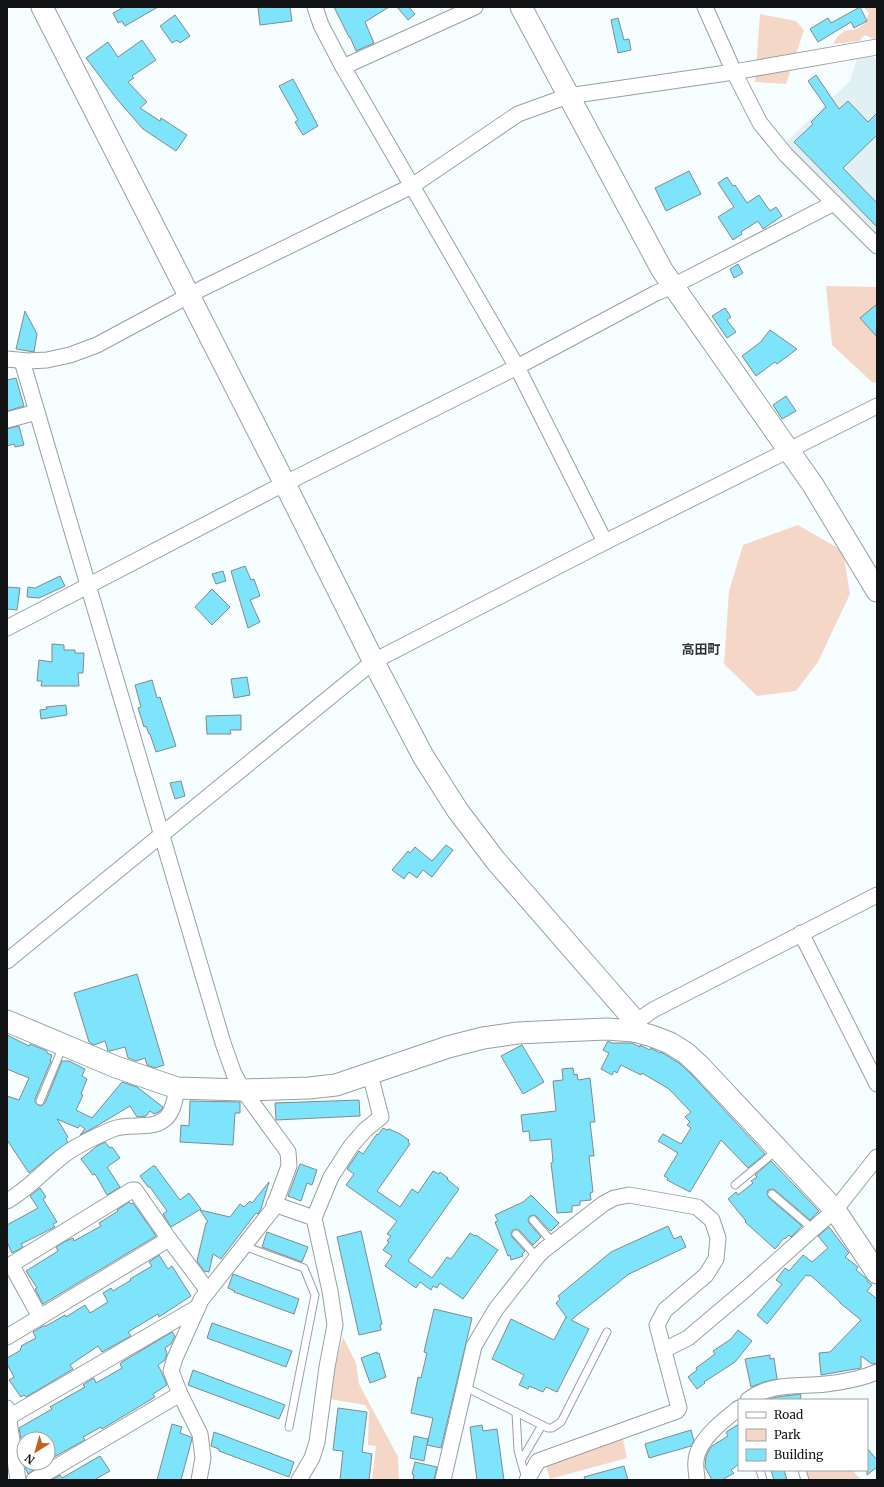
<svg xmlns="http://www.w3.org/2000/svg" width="884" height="1487" viewBox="0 0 884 1487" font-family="Merriweather,'Noto Sans JP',serif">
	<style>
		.built { fill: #e0f0f3 }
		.green { fill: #f5d7c8 }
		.building { fill: #7ee4fc; stroke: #83898b }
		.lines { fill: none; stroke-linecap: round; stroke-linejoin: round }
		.lane-casing { stroke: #989fa0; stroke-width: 9 }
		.street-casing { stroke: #989fa0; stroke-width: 17 }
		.secondary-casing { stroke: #989fa0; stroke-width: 23 }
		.lane { stroke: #fff; stroke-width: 7 }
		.street { stroke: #fff; stroke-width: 15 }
		.secondary { stroke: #fff; stroke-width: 21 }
		.labels { text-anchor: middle; stroke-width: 3; stroke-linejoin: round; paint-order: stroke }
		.neighbourhood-label { font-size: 13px; font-weight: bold; fill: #2d3334; stroke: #fff }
	</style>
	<rect width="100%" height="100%" fill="#f6fdff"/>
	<!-- built -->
	<polygon class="built" points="873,56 877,61 877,237 785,143 850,81 857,58"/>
	<!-- green -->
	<g class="green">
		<polygon points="863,7 877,7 877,39 874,39 865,35 859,41 833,44 838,36 844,31 857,29 865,23 869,13"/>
		<polygon points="760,14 796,21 804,30 786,84 755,82"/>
		<polygon points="826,286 877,287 877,382 873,383 832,345"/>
		<polygon points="798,525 843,551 850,594 818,662 796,691 757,696 724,664 729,591 743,545"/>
		<polygon points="343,1337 356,1363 359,1384 398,1457 399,1480 372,1480 376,1446 368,1445 369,1411 365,1405 330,1399 334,1369"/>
		<polygon points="622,1435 627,1458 550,1479 544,1460"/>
		<polygon points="806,1470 852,1470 861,1480 809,1480"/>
	</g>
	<!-- building -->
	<g class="building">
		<polygon points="124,7 158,7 125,26 122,21 118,23 113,13"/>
		<polygon points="258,7 290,7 292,21 260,25"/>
		<polygon points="334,7 389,7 365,22 374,43 356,51 350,37 349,37"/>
		<polygon points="397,7 409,7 415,14 408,20"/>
		<polygon points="860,7 867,21 854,28 851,22 818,42 810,29 828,18 831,23"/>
		<polygon points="175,15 190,36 180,43 177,40 172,43 160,26"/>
		<polygon points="618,18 624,40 629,39 631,50 618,53 611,20"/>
		<polygon points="142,40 156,60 132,76 134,78 128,82 147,102 140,108 160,121 161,118 187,135 176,151 143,129 116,98 86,58 108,42 118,57"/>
		<polygon points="816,75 839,109 848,101 868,122 877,113 877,135 843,168 877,203 877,227 794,142 813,124 811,122 826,107 808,81"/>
		<polygon points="293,79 318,126 303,135 295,122 298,120 279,86"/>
		<polygon points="689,171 701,194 666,211 655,188"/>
		<polygon points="727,177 733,186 735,185 747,203 759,195 770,211 776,207 782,216 763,229 758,221 741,232 742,234 733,240 718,217 734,207 718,183"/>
		<polygon points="738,264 743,273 734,278 730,269"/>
		<polygon points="877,304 877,337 860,318"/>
		<polygon points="725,308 731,317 727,320 736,332 727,338 712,316"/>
		<polygon points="25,311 37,334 34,352 16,349"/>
		<polygon points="770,330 797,349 777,364 775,362 756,376 742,356 762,341 762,340"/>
		<polygon points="16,378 24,406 7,411 7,380"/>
		<polygon points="786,396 796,411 782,419 773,405"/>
		<polygon points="19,426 24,445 15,447 14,444 7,446 7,429"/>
		<polygon points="245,566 251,580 254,579 260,596 250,600 260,622 248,628 231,571"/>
		<polygon points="223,571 226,581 216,584 212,574"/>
		<polygon points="60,576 65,586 39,598 27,597 28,587 35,588"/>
		<polygon points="7,587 20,588 17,610 7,609"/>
		<polygon points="212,589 230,607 212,625 195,607"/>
		<polygon points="52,644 64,645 64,650 75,650 75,653 84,653 83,673 78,673 79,686 41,686 42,681 37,681 39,660 52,662"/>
		<polygon points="247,677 250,695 234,698 231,679"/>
		<polygon points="152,680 157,698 160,697 176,746 156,752 150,734 149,734 146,726 144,727 138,708 141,707 135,685"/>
		<polygon points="66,705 67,715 41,719 40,710 47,709 46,707"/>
		<polygon points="241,715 241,730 230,730 231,734 207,734 206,716"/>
		<polygon points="181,781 185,796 175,799 170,783"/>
		<polygon points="446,845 453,850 432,877 423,870 417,878 409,872 404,879 392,870 408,851 410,853 415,847 432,861"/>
		<polygon points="137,974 164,1065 155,1068 147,1065 145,1058 136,1061 128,1058 125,1047 110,1051 108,1051 105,1041 94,1045 89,1042 74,993"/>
		<polygon points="7,1035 29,1046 30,1044 47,1051 47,1053 52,1055 50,1061 51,1061 35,1099 35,1102 38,1105 41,1106 45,1103 62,1061 69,1061 85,1069 82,1076 87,1079 81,1094 83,1095 76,1110 92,1118 122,1082 137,1087 163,1107 163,1108 159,1112 154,1114 150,1111 146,1116 137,1117 130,1106 95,1127 80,1135 85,1129 80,1125 78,1128 57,1119 68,1137 66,1139 68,1142 52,1154 29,1173 7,1140 7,1096 19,1100 29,1078 7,1069"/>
		<polygon points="608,1041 612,1043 632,1043 640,1047 640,1045 650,1050 651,1048 660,1053 661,1052 679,1063 692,1075 765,1154 748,1168 721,1140 690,1192 667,1180 668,1178 664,1176 678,1153 658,1141 663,1134 681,1144 691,1128 687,1125 690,1122 685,1117 691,1112 669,1089 642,1073 641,1075 621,1065 617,1073 614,1071 612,1075 601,1069 609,1053 603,1050"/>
		<polygon points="522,1045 544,1082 523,1094 501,1056"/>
		<polygon points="573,1068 574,1075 577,1074 578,1080 590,1078 595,1122 590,1122 594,1156 589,1156 593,1192 590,1193 591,1200 580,1201 580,1205 572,1206 572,1212 557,1213 551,1163 553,1162 551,1139 530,1141 529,1131 523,1132 521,1115 556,1111 553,1081 563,1080 562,1069"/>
		<polygon points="359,1100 360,1116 276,1120 275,1103"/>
		<polygon points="190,1101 240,1102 240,1113 235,1113 233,1145 180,1142 181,1125 189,1126"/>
		<polygon points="383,1128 387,1130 389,1129 400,1134 409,1140 408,1142 410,1144 377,1191 400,1207 412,1189 418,1193 433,1171 439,1174 440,1172 448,1178 447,1179 459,1189 408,1261 432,1278 447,1257 451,1259 470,1233 475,1236 476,1235 498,1250 463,1299 440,1283 437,1288 433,1286 431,1290 420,1282 416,1288 385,1266 392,1256 383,1250 389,1242 387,1241 391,1236 387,1234 397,1221 346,1185 354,1174 347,1169 359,1151 363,1154 377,1134 378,1135"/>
		<polygon points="105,1142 110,1148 112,1147 120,1158 107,1167 120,1187 107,1195 95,1174 93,1175 81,1159 97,1146"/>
		<polygon points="771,1161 819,1211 810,1220 775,1190 773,1189 768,1190 767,1193 769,1198 802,1226 791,1237 789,1235 785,1239 784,1238 775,1249 745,1222 746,1221 728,1199 736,1192 738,1195 753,1183 751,1181 757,1177 755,1175"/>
		<polygon points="300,1164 317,1170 312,1185 307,1183 301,1201 288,1196"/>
		<polygon points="153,1166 155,1166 180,1200 189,1193 201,1209 171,1227 163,1214 167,1211 150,1187 148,1187 140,1176"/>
		<polygon points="269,1182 261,1209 258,1214 256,1213 221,1259 213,1254 209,1272 204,1271 197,1261 206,1223 208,1222 200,1210 230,1217 240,1204 244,1207 250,1201 252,1203"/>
		<polygon points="40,1188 46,1197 43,1199 57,1222 53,1224 55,1227 21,1244 23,1247 12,1253 7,1242 7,1225 38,1208 30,1196"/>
		<polygon points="531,1195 559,1223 551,1231 549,1230 536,1216 534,1215 530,1216 528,1219 529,1223 541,1237 533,1245 519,1230 515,1229 513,1230 511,1233 512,1237 525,1251 522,1254 523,1256 511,1260 510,1255 508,1256 495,1222 498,1221 495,1215 523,1202"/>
		<polygon points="129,1202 131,1204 133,1203 156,1236 43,1304 35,1289 37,1288 26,1271 58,1251 56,1247 64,1242 73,1238 74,1241 101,1226 99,1223 118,1211 117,1210"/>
		<polygon points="668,1226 674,1239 681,1236 686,1247 629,1274 571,1320 589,1329 557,1392 546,1387 543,1392 529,1386 528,1389 519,1385 524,1375 492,1359 511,1319 554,1340 566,1317 567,1318 556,1303 560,1299 558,1296 611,1252"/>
		<polygon points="829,1227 849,1253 845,1257 858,1267 856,1270 866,1278 868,1282 872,1285 867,1291 877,1299 877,1363 872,1364 861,1356 861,1368 821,1375 819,1353 830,1352 861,1320 840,1303 840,1302 818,1282 810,1275 809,1276 806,1275 767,1324 757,1315 782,1284 776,1280 785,1268 789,1271 803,1255 812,1262 828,1248 818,1236"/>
		<polygon points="361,1231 382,1324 380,1325 381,1330 359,1335 337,1237"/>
		<polygon points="267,1232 308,1247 302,1262 262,1247"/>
		<polygon points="159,1255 168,1269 172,1266 191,1296 159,1317 158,1314 128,1332 131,1336 113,1346 102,1352 98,1346 70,1365 73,1369 26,1397 24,1395 21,1397 9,1380 14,1377 7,1364 7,1358 21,1350 20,1349 22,1347 21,1346 36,1338 33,1332 43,1326 46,1326 65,1315 66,1317 85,1305 90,1313 108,1302 103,1293 111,1288 113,1291 131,1280 130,1279 152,1266 149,1262"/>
		<polygon points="233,1274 299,1299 294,1314 234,1292 235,1291 228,1288"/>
		<polygon points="434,1309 472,1318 441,1448 427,1445 433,1418 411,1413 418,1377 421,1378 427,1353 424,1352"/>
		<polygon points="212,1323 292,1351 286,1367 207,1338"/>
		<polygon points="738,1330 752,1341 735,1362 704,1382 705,1383 697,1389 688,1377 697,1370 696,1368 715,1354 713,1351 731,1339"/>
		<polygon points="172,1332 175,1336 171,1344 165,1348 167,1353 165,1360 158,1365 162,1373 167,1385 153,1394 155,1397 102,1429 101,1427 83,1437 85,1440 54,1457 48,1448 48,1439 21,1439 19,1428 52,1409 50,1407 85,1387 83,1385 89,1381 94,1378 96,1383 122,1368 120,1364 122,1362"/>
		<polygon points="377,1352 377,1354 379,1353 386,1377 370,1383 361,1358"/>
		<polygon points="770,1355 770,1359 774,1358 777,1379 764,1382 751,1387 745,1359"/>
		<polygon points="193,1370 285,1405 279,1419 188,1385"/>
		<polygon points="800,1394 801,1395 800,1400 766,1400 777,1397"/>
		<polygon points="338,1408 367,1412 362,1452 372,1454 369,1480 340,1480 343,1451 333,1450"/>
		<polygon points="172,1424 182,1427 180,1433 191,1437 192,1439 181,1480 157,1480"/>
		<polygon points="739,1424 739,1464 731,1470 734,1473 722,1480 712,1480 705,1467 706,1456 709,1450 712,1446 728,1436 726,1432"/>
		<polygon points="482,1425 483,1431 497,1429 504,1480 477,1480 470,1427"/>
		<polygon points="691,1430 694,1441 691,1446 649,1458 645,1444"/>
		<polygon points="214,1432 294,1462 289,1477 219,1451 219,1449 211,1446"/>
		<polygon points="414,1436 428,1439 424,1461 410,1458"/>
		<polygon points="867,1448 877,1460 877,1467 867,1475"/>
		<polygon points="100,1456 110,1471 94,1480 52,1480 60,1475 62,1478"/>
		<polygon points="415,1462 437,1467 434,1480 413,1480 414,1475 412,1474"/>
		<polygon points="32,1463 45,1463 28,1474 25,1467"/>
		<polygon points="624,1466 628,1480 585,1480 584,1477"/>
		<polygon points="771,1470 784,1470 787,1480 774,1480"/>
	</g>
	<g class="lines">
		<defs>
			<g id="lane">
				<polyline points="40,1101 63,1046"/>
				<polyline points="735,1185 776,1151"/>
				<polyline points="772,1194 813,1229"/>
				<polyline points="533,1220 553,1243"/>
				<polyline points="516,1234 537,1257"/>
				<polyline points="244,1246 304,1268 315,1295 289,1427"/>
				<polyline points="465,1387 548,1428 552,1428 561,1422 607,1332"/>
				<polyline points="516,1412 518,1450 526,1479"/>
				<polyline points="521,1461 542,1425"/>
				<polyline points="760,1470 763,1480"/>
				<polyline points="802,1470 805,1480"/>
			</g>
			<g id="street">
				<polyline points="315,7 321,25 343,67 517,367 605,542"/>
				<polyline points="705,7 734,72 760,123 786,155 877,246"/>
				<polyline points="343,67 475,7"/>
				<polyline points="7,359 28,361 47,360 70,355 97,345 203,288 412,186 518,114 568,96 734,72 877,47"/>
				<polyline points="22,361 223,1043 234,1074 243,1090 288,1152 289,1166 273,1209 201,1300 175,1358 171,1371 180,1394 200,1434 203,1458 199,1480"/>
				<polyline points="7,420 37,412"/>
				<polyline points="7,628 270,491 517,367 656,293 673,286 834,203"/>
				<polyline points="801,933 877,1084"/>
				<polyline points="7,961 374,661 605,542 877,406"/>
				<polyline points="636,1022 653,1010 877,895"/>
				<path d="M7 1201C27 1190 46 1169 64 1155 76 1146 99 1135 113 1129 130 1122 151 1131 165 1119 174 1112 175 1097 177 1088"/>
				<polyline points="274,1204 314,1218"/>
				<polyline points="40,1317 12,1266 12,1264 132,1190 135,1190 169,1239 208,1291"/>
				<polyline points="7,1337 169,1239"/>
				<polyline points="664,1350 688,1338 746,1289 813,1229 835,1210 877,1157"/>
				<path d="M748 1400C771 1382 799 1387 826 1384 844 1382 861 1379 877 1372"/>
				<polyline points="7,1408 18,1480"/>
				<polyline points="9,1417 198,1307"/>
				<polyline points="34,1480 180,1394"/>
				<polyline points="299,1480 312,1458 317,1442 327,1367 335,1325 330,1291 314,1218 331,1177 351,1146 365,1130 381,1117 370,1074"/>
				<polyline points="443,1480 474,1346 496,1309 537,1257 544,1250 603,1204 614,1198 629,1195 697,1207 712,1220 718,1238 716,1259 706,1275 665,1310 657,1325 679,1408 677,1411 538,1461 527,1480"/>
				<path d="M697 1480C697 1474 695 1467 696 1461 697 1440 724 1420 739 1408"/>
			</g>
			<g id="secondary">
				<polyline points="42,7 285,484 379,672 423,756 458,811 496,861 636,1022 634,1031"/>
				<polyline points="521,7 662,270 813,485 877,591"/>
				<polyline points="7,1021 116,1067 177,1088 243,1090 309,1088 336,1085 448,1047 483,1038 518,1033 559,1031 607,1029 634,1031 652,1036 670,1043 686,1053 700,1066 835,1210 877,1273"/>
			</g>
		</defs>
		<!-- lane casing -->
		<use href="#lane" class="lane-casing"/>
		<!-- street casing -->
		<use href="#street" class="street-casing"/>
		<!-- secondary casing -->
		<use href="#secondary" class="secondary-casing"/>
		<!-- lane -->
		<use href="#lane" class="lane"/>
		<!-- street -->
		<use href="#street" class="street"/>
		<!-- secondary -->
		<use href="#secondary" class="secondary"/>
	</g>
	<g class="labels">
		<!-- neighbourhood labels -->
		<g class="neighbourhood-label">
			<text x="701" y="654">高田町</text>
		</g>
	</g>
	<!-- border -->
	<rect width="884" height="1487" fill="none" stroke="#111314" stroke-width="16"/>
	<!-- legend -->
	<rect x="738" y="1399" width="130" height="72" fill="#ffffff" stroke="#a0a1a1"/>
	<rect x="746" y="1412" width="20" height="6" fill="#ffffff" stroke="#a0a1a1"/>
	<text x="774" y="1419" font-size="12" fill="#111314">Road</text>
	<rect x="746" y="1429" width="20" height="12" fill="#f5d7c8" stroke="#a0a1a1"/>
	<text x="774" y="1439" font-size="12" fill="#111314">Park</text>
	<rect x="746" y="1449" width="20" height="12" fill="#7ee4fc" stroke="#a0a1a1"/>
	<text x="774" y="1459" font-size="12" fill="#111314">Building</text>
	<!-- north arrow -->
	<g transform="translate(36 1451) rotate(217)"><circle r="19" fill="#ffffff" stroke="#a0a1a1"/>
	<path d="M0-3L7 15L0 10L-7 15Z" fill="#c15f22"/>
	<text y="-6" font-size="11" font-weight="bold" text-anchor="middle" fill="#111314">N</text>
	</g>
</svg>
